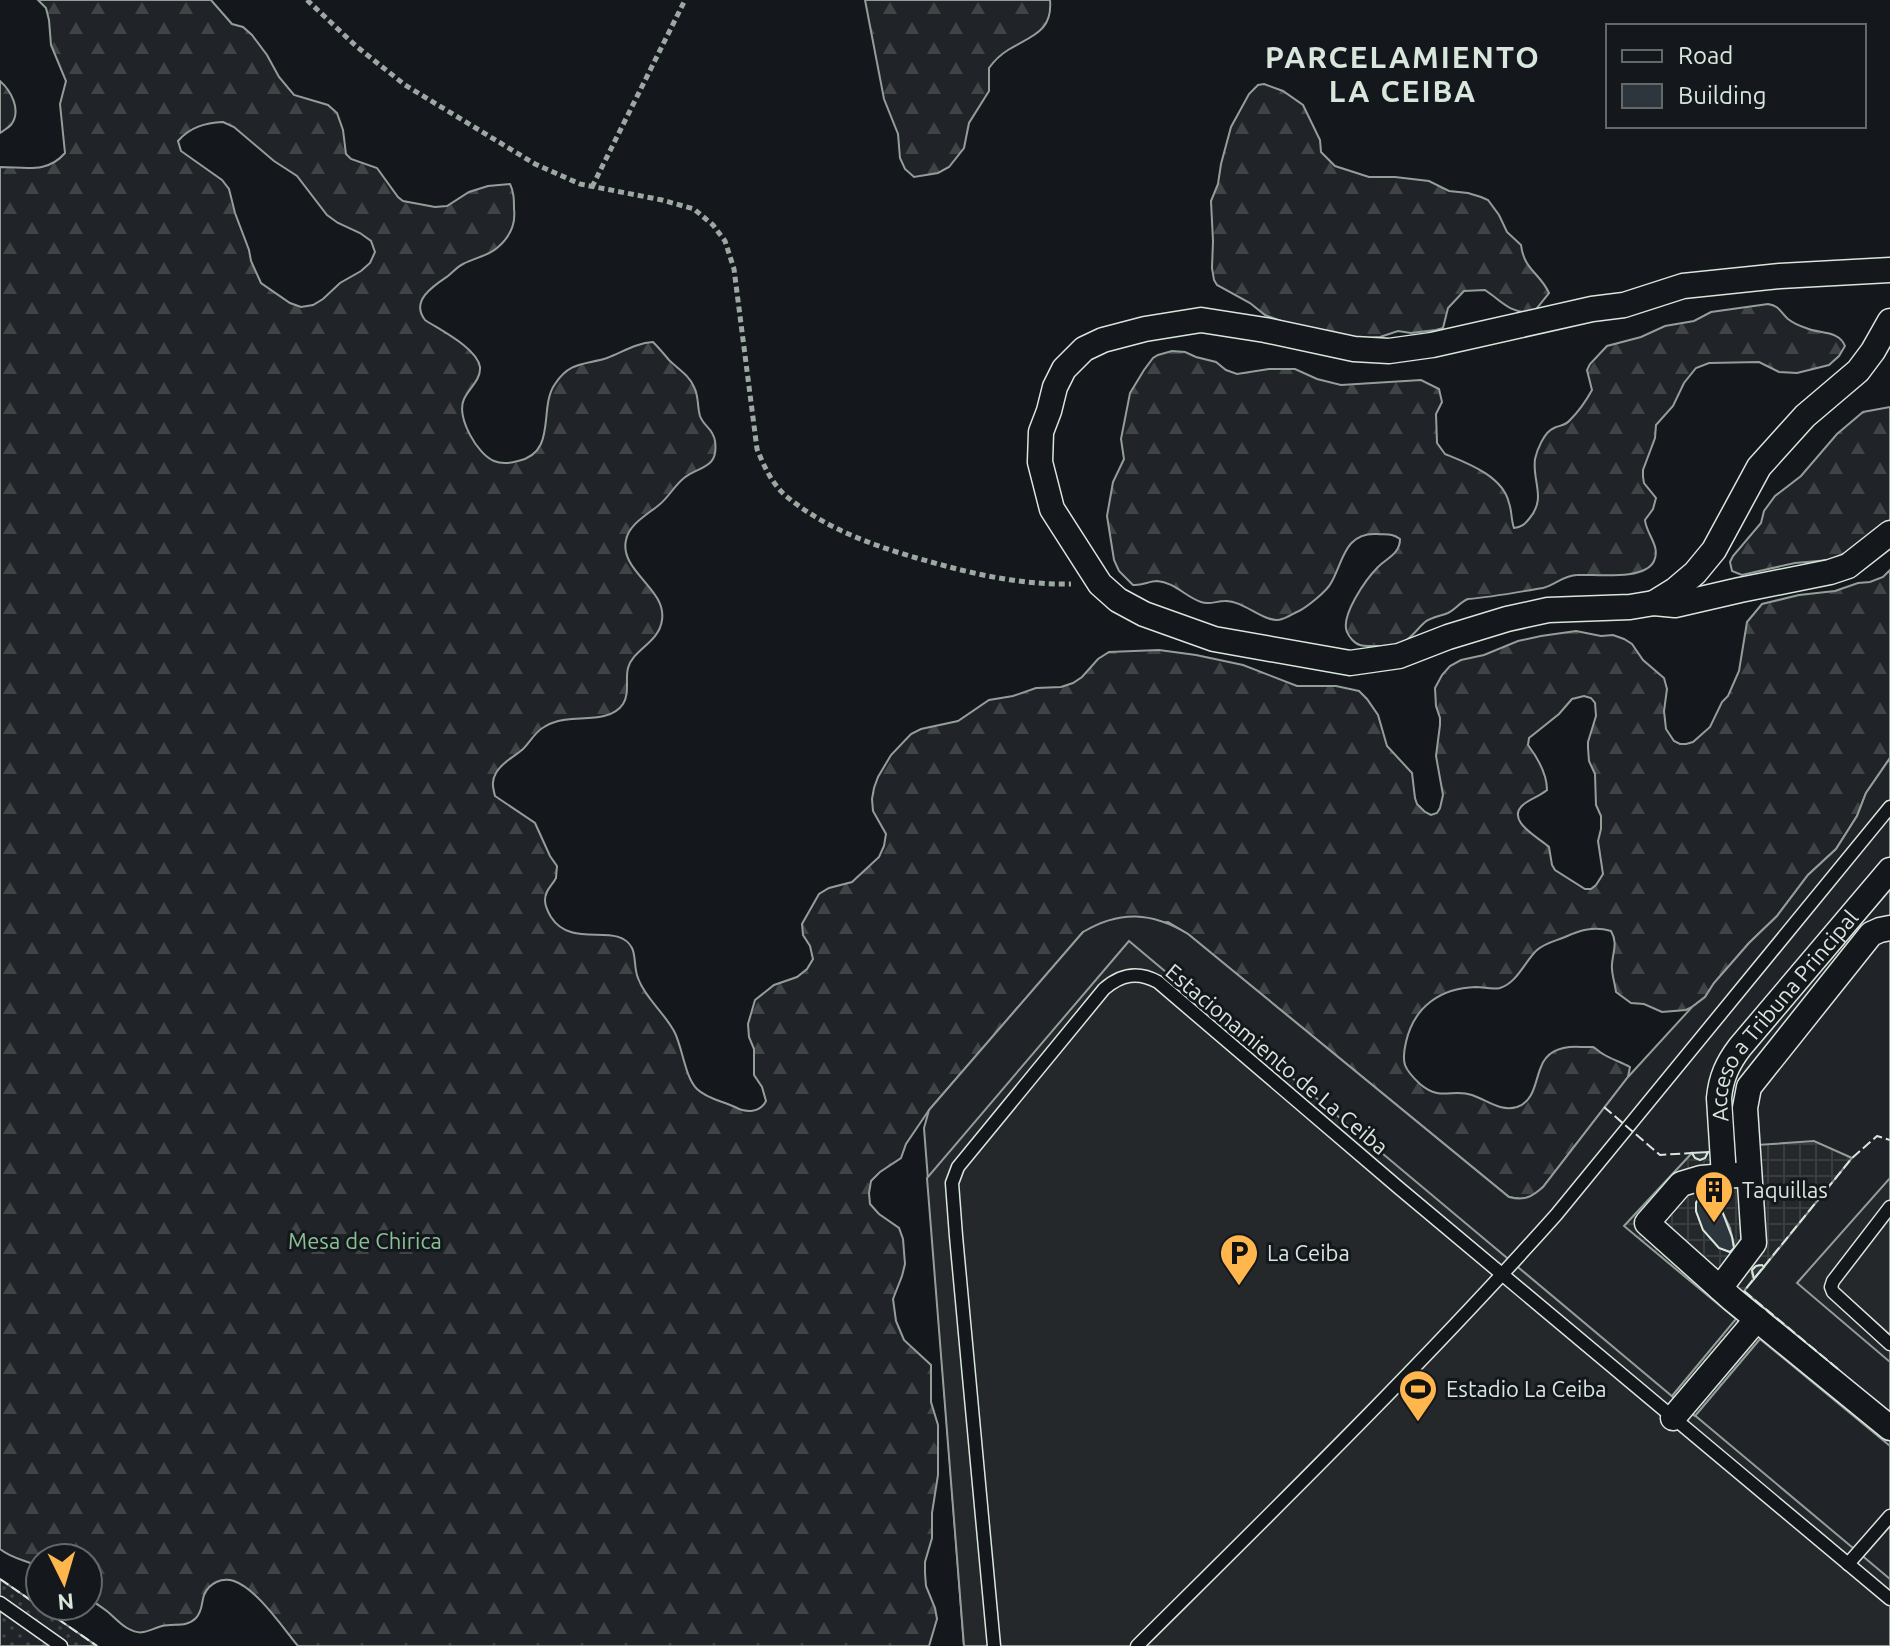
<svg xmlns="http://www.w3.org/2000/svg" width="1890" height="1646" viewBox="0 0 1890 1646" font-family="Ubuntu,sans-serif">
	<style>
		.forest { fill: url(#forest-firs); stroke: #939e99; stroke-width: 2; fill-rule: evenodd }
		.park { fill: url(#park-dots); stroke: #939e99; stroke-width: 2 }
		.pitch { fill: #202428; stroke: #939e99; stroke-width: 2 }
		.parking { fill: #24282b; stroke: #939e99; stroke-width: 2 }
		.plaza { fill: url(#plaza-grid); stroke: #939e99; stroke-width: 2; fill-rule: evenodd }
		.building { fill: #2c363c; stroke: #d8e6dc; stroke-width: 2 }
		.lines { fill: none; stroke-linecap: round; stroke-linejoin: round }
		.lane-casing { stroke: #d8e6dc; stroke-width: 15 }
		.street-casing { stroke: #d8e6dc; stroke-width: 27 }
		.path { stroke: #9da8a2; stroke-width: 5; stroke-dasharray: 6 4; stroke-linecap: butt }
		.lane { stroke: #14181c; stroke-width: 12 }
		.street { stroke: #14181c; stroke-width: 24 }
		.fence { stroke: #d8e6dc; stroke-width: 2; stroke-dasharray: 10 4; stroke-linecap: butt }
		.labels { text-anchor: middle; stroke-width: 6; stroke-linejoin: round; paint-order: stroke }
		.street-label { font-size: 22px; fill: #d8e6dc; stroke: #14181c }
		.poi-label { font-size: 22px; fill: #d8e6dc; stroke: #14181c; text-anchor: start }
		.park-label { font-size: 22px; fill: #8ac095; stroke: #14181c }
		.district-label { font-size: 30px; font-weight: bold; letter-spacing: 2px; fill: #d8e6dc; stroke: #14181c }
	</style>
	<defs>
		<pattern id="forest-firs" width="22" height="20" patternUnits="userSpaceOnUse" patternTransform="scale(2)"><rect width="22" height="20" fill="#202428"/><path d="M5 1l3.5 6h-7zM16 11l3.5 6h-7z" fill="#404447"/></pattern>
		<pattern id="park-dots" width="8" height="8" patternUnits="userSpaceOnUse" patternTransform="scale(2)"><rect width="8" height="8" fill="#202428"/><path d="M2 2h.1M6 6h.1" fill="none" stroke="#404447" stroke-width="1.8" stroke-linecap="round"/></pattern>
		<pattern id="plaza-grid" width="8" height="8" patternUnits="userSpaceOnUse" patternTransform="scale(2)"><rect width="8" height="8" fill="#24282b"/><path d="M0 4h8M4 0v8" fill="none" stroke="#393d3f"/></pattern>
	</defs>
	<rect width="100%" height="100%" fill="#14181c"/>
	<!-- forest -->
	<g class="forest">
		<path d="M38 0H211L232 24 243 27 252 35 267 55 279 77 294 95 328 105 337 113 343 130 346 154 351 159 377 168 398 197 403 201 435 207 447 206 469 192 488 186 510 184C514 192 514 200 514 209 516 225 510 237 497 248 488 256 474 258 463 264 457 267 453 272 448 276 433 286 410 301 425 320 440 330 477 348 480 367 481 380 469 388 464 399 456 417 477 454 494 461 501 464 511 463 518 461 558 452 538 408 555 384 570 361 585 365 607 358 623 352 636 343 653 342 659 348 664 354 669 360 678 369 689 375 694 387 699 396 697 406 700 416 704 427 713 428 715 441 719 469 699 466 684 478 674 486 669 497 659 505 648 514 629 524 626 540 619 571 667 589 662 620 659 643 633 649 628 668 625 680 630 693 623 704 610 724 575 715 555 722 551 723 547 725 544 727 535 732 530 742 523 749 514 757 502 762 496 773 491 781 493 788 495 796L535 823 550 856 557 866C557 867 556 877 556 878 552 886 545 890 545 900 545 906 548 912 551 917 572 950 618 921 632 948 636 956 634 969 638 978 645 998 665 1013 675 1033 683 1050 685 1077 697 1089 707 1099 723 1101 735 1107 746 1113 760 1113 766 1101L762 1087 754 1075V1049L749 1037 748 1024 755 1000 774 985 797 977 807 969 813 959 810 946 803 935 802 924 819 894 829 888 852 882 879 857 884 846 886 834 873 811 872 799 874 788 878 777 891 755 911 734 921 729 958 721 989 700 1013 696 1036 688 1061 687 1073 683 1082 677 1098 659 1109 652 1159 650 1196 655 1243 665 1297 686H1336L1359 691 1367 699 1378 715 1387 746 1412 773 1415 798 1417 804 1425 812 1431 815 1437 813 1440 808 1443 795 1436 756 1440 725V718L1436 706 1435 688 1442 675 1450 666 1461 660 1484 655 1518 641 1541 636 1576 631 1601 636 1613 635 1624 639 1632 644 1643 660 1664 678 1667 689 1664 711 1666 729 1674 741 1680 744H1686L1693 742 1710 727 1722 702 1728 696 1739 671 1747 622 1762 604 1799 595 1835 591 1858 583 1870 582 1883 577 1890 570V758L1866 793 1857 816 1836 849 1808 875 1777 916 1749 943 1714 983 1705 997 1692 1007 1686 1010 1662 1012 1644 1004 1631 1003 1616 992C1615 983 1611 973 1612 964 1613 951 1618 943 1611 931 1594 926 1580 930 1565 937 1555 941 1545 943 1537 950 1525 961 1517 983 1500 988 1492 990 1484 987 1476 987 1440 988 1414 1007 1406 1042 1401 1063 1404 1069 1420 1084 1441 1102 1452 1088 1472 1095 1487 1100 1500 1112 1517 1107 1535 1101 1535 1080 1541 1067 1547 1050 1564 1046 1581 1047 1582 1047 1592 1047 1593 1047 1597 1049 1599 1052 1603 1054 1611 1059 1621 1062 1630 1067L1628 1077 1543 1187C1532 1198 1524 1201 1509 1197L1188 934 1168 922 1083 932 929 1110 906 1144 901 1158 880 1172 871 1181 869 1193 870 1204 879 1214 899 1228 903 1239 905 1264 902 1276 893 1299 896 1321 904 1340 931 1365V1402L938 1425V1475L932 1513V1538L925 1562V1573L926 1586 935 1608 937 1619 929 1646H298C283 1628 257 1589 234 1581 222 1577 209 1583 204 1595 201 1604 203 1610 196 1618 186 1628 175 1623 162 1626 148 1630 143 1637 127 1628 120 1624 114 1617 108 1612 102 1607 95 1603 88 1598V1558H40V1567C26 1560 12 1559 0 1549V167C25 167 47 174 65 153L60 104 66 81 51 45 49 20 46 8ZM223 122 234 127 274 161 297 176 327 215 338 223 360 233 371 241 375 252 370 263 361 271 340 283 323 299 313 305 301 307 290 303 261 283 251 261 249 250 235 213 229 189 222 180 181 151 178 141C190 127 205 123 223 122ZM1584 696 1591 698 1595 703 1596 716 1588 742V748L1589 761 1595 774 1596 805 1601 816V829L1598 841 1603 874 1596 885 1591 889H1585L1555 870 1552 865 1549 847C1538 837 1504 820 1524 804 1532 798 1540 796 1547 790 1547 774 1537 757 1528 745L1529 738 1559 714 1572 699Z"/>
		<path d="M865 0H1050C1053 32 1031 36 1008 50 1000 55 994 61 989 68V91L969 123 964 148 949 167 938 173 914 177 905 169 900 158 898 134 884 99Z"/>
		<path d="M0 81C11 91 22 110 11 125 10 126 2 132 0 133Z"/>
		<path d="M1264 84 1283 91 1303 105 1320 140 1321 152 1335 166 1369 177H1395L1429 181 1449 191 1468 193 1481 197 1488 200 1499 215 1507 232 1521 245C1524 270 1540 273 1549 293L1533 313C1509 313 1503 302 1485 290L1464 291 1448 308 1443 328 1436 330 1411 333 1398 331 1380 337 1347 340 1289 324 1265 315 1250 303 1217 285 1214 280 1212 268 1213 241 1211 201 1218 184 1221 164 1231 127 1249 94 1258 85Z"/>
		<path d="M1768 304C1780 306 1780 312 1788 319 1793 323 1800 326 1806 328 1819 334 1839 330 1845 346L1839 356 1829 365 1797 373 1779 372 1759 362 1709 363 1696 368 1684 383 1673 406 1656 425 1655 438 1643 470V477L1644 483 1656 498 1653 509 1645 520C1646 534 1661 546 1654 561 1645 581 1595 574 1577 575 1564 575 1555 585 1543 588 1518 592 1493 597 1468 599 1460 602 1456 609 1448 613 1441 616 1431 617 1425 622 1417 629 1412 638 1402 643 1397 646 1365 647 1360 645 1355 644 1349 637 1347 632 1340 616 1366 579 1378 567 1387 558 1400 554 1400 539 1392 533 1386 535 1377 534 1344 532 1343 563 1331 583 1327 591 1307 607 1299 611 1294 613 1288 617 1282 619 1266 625 1244 600 1225 601 1216 601 1210 605 1201 602 1186 597 1174 582 1157 581 1149 581 1142 586 1133 585L1119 571 1114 560 1107 516 1113 482 1124 459 1121 439 1130 393 1144 370 1153 358 1158 355 1172 351 1185 352 1196 357 1216 362 1226 370 1237 374 1269 369H1295L1317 379 1341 385 1421 380 1439 389 1442 402 1436 414 1437 443 1445 454C1467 463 1503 476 1509 503 1512 511 1511 520 1514 528 1521 527 1524 525 1529 519 1547 498 1532 482 1535 459 1537 450 1544 432 1554 428 1560 425 1565 426 1570 420 1579 411 1586 401 1592 390L1587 370 1590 364 1607 346 1641 337 1665 326 1694 321 1711 312Z"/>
		<polygon points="1890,407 1890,520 1848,552 1829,560 1795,563 1742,575 1732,571 1730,562 1733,556 1761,523 1764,511 1775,496 1801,476 1837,434 1863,412"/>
	</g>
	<!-- park -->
	<polygon class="park" points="0,1579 97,1646 0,1646"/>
	<!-- pitch -->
	<path class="pitch" d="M1890 758V1646H964L924 1128 929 1110 1083 932C1120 910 1152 912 1188 934L1509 1197C1524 1201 1532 1197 1543 1187L1628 1077 1692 1007 1705 997 1714 983 1749 943 1777 916 1808 875 1836 849 1857 816 1866 793Z"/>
	<!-- parking -->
	<g class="parking">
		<polygon points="1129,941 1890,1579 1890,1646 964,1646 927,1178"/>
		<polygon points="1890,1178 1890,1362 1797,1283"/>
	</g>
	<!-- plaza -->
	<path class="plaza" d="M1755 1127 1757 1145 1814 1141 1852 1158 1764 1267 1759 1265 1753 1268 1752 1273 1754 1279 1744 1291 1890 1413V1446L1760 1339 1695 1416 1672 1396 1736 1319 1624 1226 1692 1153 1695 1158 1700 1160 1705 1158 1708 1152 1712 1151 1711 1131ZM1699 1197H1706L1709 1199 1722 1211 1730 1228 1734 1245 1730 1252 1719 1248 1703 1229 1696 1211V1203Z"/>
	<!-- building -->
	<g class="building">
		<polygon points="1708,1152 1705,1158 1700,1160 1695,1158 1692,1153"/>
		<polygon points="1699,1197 1706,1197 1709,1199 1722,1211 1732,1237 1734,1248 1730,1252 1719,1248 1703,1230 1696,1211 1696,1203"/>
		<polygon points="1762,1265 1764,1267 1754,1279 1752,1270 1756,1266"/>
	</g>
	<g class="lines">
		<defs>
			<g id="lane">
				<polyline points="1890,1207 1833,1281 1831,1287 1833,1292 1890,1344"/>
				<polyline points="1848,1564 1890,1516"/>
				<polyline points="0,1603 61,1646"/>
				<path d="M994 1646 956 1236 952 1183 958 1167 1104 989C1121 974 1138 971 1158 982L1399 1188 1890 1599"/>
				<path d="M1137 1646C1279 1505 1423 1364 1556 1215L1890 807"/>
			</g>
			<g id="street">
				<polyline points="1890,270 1780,276 1683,286 1624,305 1592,309 1432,345 1389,351 1354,349 1265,330 1201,320 1145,329 1103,340 1084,349 1064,369 1055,387 1049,411 1041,432 1040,462 1052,509 1100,584 1118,600 1144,614 1214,639 1350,663 1399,656 1448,637 1507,619 1548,610 1630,607 1654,603 1675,605 1740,590 1830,572 1848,566 1890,533"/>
				<polyline points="1654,603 1675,590 1695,573 1714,550 1759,467 1805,416 1858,371 1873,351 1890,321"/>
				<polyline points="1749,1174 1701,1178 1681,1184 1647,1223 1732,1299 1890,1428"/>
				<path id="s1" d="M1724 1176 1719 1098C1721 1078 1727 1064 1740 1047L1890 870"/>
				<polyline points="1720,1288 1754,1243 1745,1108 1749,1087 1871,934 1880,930 1890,928"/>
				<polyline points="1673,1418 1757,1319"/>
			</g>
		</defs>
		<!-- lane casing -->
		<use href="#lane" class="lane-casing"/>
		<!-- street casing -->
		<use href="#street" class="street-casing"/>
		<!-- path -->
		<g class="path">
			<path d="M307 0 356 46 405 85 535 164 580 184 662 200 694 209 713 225 725 241 734 269 757 449C764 466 772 484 786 496 828 531 880 548 931 562 977 575 1023 585 1071 584"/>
			<polyline points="592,187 685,0"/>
		</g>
		<!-- lane -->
		<use href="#lane" class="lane"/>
		<!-- street -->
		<use href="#street" class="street"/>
		<!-- fence -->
		<g class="fence">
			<polyline points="1604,1107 1660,1155 1692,1153"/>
			<polyline points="1838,1369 1744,1291 1852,1158 1877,1136 1890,1140"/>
			<polyline points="0,1579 97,1646"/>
		</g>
	</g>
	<!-- icons -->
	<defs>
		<symbol id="building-pin" viewBox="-11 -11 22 30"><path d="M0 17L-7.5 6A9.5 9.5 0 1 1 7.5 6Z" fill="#ffb74d" stroke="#14181c"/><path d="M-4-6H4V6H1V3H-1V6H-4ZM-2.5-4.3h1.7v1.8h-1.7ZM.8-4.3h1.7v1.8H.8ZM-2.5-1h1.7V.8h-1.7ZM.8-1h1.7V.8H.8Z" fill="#111"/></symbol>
		<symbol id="parking-pin" viewBox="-11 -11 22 30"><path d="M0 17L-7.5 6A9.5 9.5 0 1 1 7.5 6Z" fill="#ffb74d" stroke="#14181c"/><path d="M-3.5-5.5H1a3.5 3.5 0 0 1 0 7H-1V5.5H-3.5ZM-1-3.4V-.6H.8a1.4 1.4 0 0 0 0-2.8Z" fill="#111"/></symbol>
		<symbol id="stadium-pin" viewBox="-11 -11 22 30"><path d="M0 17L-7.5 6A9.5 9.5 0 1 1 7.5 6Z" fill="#ffb74d" stroke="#14181c"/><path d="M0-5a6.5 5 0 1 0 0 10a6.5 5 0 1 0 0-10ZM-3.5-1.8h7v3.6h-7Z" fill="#111"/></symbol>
	</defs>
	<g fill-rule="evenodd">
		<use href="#building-pin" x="1692" y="1168" width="44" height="60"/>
		<use href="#parking-pin" x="1217" y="1231" width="44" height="60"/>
		<use href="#stadium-pin" x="1396" y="1367" width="44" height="60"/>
	</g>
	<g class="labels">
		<!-- street labels -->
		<g class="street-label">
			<text dy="8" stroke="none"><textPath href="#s1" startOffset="182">Acceso a Tribuna Principal</textPath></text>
			<text transform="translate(1277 1059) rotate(40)" y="8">Estacionamiento de La Ceiba</text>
		</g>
		<!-- poi labels -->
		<g class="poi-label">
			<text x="1742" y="1198">Taquillas</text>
			<text x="1267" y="1261">La Ceiba</text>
			<text x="1446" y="1397">Estadio La Ceiba</text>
		</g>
		<!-- park labels -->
		<g class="park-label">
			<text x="365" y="1249">Mesa de Chirica</text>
		</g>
		<!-- district labels -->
		<g class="district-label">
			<text x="1403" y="68">PARCELAMIENTO<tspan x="1403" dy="34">LA CEIBA</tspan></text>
		</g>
	</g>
	<!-- legend -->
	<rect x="1606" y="24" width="260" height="104" fill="#14181c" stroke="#626a69" stroke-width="2"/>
	<rect x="1622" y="50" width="40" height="12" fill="#14181c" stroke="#626a69" stroke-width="2"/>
	<text x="1678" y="64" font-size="24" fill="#d8e6dc">Road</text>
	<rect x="1622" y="84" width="40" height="24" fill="#2c363c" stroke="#626a69" stroke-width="2"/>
	<text x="1678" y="104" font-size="24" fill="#d8e6dc">Building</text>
	<!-- north arrow -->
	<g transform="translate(64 1582) rotate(175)"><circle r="38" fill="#14181c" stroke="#626a69" stroke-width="2"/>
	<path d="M0-6L14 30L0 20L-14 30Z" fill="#ffb74d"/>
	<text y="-12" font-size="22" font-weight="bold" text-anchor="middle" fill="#d8e6dc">N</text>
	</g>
</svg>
